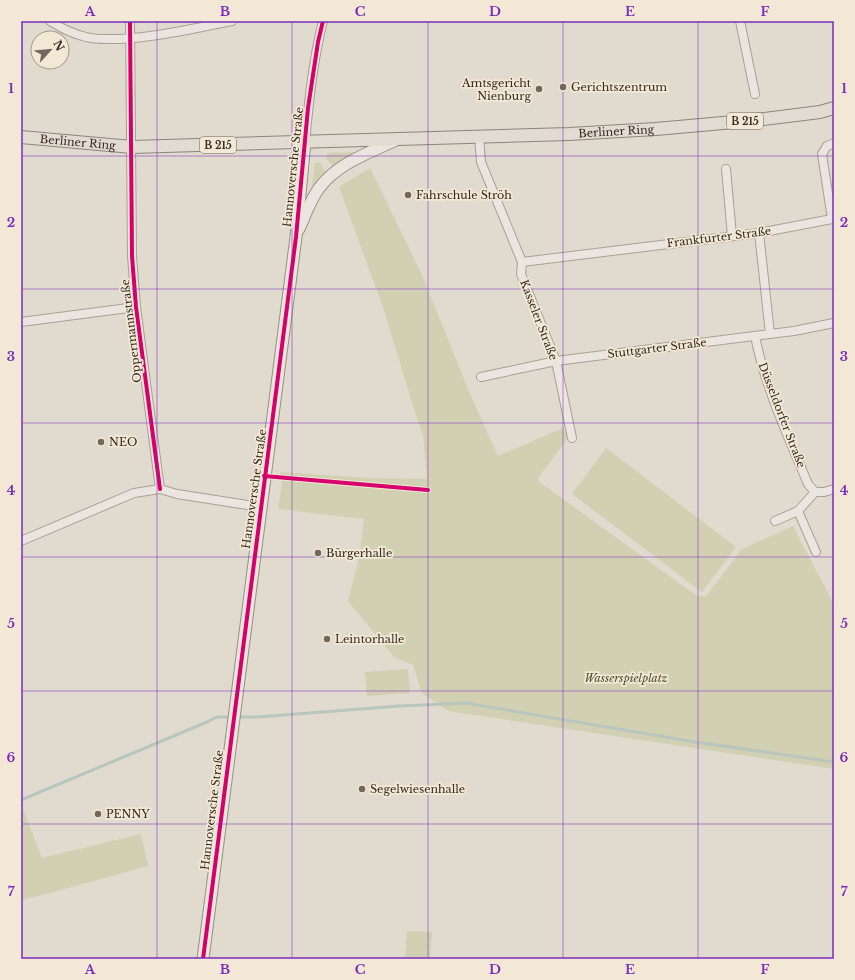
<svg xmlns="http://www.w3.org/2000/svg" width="855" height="980" viewBox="0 0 855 980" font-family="'Libre Baskerville',serif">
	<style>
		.green { fill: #d1d0b2 }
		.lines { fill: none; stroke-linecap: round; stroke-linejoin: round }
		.stream { stroke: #b8c6bd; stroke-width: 3 }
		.street-casing { stroke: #a7a097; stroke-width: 10 }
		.secondary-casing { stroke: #968f87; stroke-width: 13 }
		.primary-casing { stroke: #8c857e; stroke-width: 14 }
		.street { stroke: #eae6df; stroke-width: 8 }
		.secondary { stroke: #eae6df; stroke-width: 11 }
		.primary { stroke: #e1dbd1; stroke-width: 12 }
		.cycleway-casing { stroke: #f2e8d5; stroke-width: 6 }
		.cycleway { stroke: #d6006c; stroke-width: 4 }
		.grid { fill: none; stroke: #7b2cbf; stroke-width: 1; stroke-opacity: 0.55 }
		.poi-dot { fill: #71675d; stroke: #f2e8d5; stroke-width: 1.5 }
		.labels { text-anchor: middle; stroke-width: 3.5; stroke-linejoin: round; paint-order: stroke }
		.shield { fill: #f2e8d5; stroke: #6e6256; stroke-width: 1 }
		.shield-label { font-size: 10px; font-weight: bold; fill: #352920 }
		.poi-label { font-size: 11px; fill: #352920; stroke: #f2e8d5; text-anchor: start }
		.street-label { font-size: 11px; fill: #352920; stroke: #f2e8d5 }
		.park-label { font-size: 11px; font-style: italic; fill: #484f29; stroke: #f2e8d5 }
		.neatline { fill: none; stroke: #7b2cbf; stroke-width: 1.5 }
		.grid-label { font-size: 13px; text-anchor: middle; font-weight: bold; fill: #7b2cbf }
	</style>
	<rect width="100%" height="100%" fill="#e1dace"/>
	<!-- green -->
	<g class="green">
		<polygon points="360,152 334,167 326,158 327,154 329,153"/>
		<polygon points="315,163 320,163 327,174 311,192"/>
		<polygon points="370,168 422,275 470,394 498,456 563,428 568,438 539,477 538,481 697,596 706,596 742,549 793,526 832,601 834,600 834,769 448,711 422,693 413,665 394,657 348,601 360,553 364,519 278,509 282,484 280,472 369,478 427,479 423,435 413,406 384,310 339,187"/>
		<polygon points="606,448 736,547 702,592 572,494"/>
		<polygon points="408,669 410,693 367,696 365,672"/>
		<polygon points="21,809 23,809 42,858 141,834 148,866 50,893 21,900"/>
		<polygon points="407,931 432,932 430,959 405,959"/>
	</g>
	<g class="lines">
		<!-- stream -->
		<polyline class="stream" points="21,800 207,722 217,717 258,717 399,706 466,703 689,741 834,762"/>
		<defs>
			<g id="street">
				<path d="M50 21C61 28 73 34 86 37 97 40 109 39 120 39 158 37 195 28 232 21"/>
				<polyline points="130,21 132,256 136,307 160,489"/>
				<polyline points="740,21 755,94"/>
				<polyline points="479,136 481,162 522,262 521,274 556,361 572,438"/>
				<path d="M305 142C309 101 313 60 323 21"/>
				<polyline points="726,169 732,236"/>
				<polyline points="759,233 770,334"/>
				<polyline points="522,262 759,233 832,219 822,154 827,146 834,143"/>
				<polyline points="21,322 136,307"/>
				<path d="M755 336C765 387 788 436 808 484L815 492"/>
				<polyline points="481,377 556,361 794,331 834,323"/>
				<polyline points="775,521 798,511"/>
				<polyline points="21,541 134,493 160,489 177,494 260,507"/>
				<polyline points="816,552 798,511 815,492 824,492 834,489"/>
			</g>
			<g id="secondary">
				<path d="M299 229C305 216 311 198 320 187 338 163 371 152 398 139"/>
				<polyline points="203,959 296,237 305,142"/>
			</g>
			<g id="primary">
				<path id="s1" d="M21 137 132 147 569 134 656 129 756 120 820 112 834 108"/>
			</g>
		</defs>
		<!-- street casing -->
		<use href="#street" class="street-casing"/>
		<!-- secondary casing -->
		<use href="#secondary" class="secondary-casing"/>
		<!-- primary casing -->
		<use href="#primary" class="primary-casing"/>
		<!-- street -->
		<use href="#street" class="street"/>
		<!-- secondary -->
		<use href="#secondary" class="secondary"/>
		<!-- primary -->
		<use href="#primary" class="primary"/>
		<defs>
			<g id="cycleway">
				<polyline points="130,21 132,256 136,307 160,489"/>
				<polyline points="264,476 428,490"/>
				<polyline points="203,959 296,237 308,108 318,42 323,21"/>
			</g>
		</defs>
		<!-- cycleway casing -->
		<use href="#cycleway" class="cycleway-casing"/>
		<!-- cycleway -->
		<use href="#cycleway" class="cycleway"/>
	</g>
	<!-- grid -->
	<path class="grid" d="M157 21V959M292 21V959M428 21V959M563 21V959M698 21V959M21 156H834M21 289H834M21 423H834M21 557H834M21 691H834M21 824H834"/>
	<!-- markers -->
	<g class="poi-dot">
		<circle cx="563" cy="87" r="4"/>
		<circle cx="539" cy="89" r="4"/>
		<circle cx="408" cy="195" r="4"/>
		<circle cx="101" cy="442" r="4"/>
		<circle cx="318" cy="553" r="4"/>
		<circle cx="327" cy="639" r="4"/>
		<circle cx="362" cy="789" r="4"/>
		<circle cx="98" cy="814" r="4"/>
	</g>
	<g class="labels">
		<!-- shield labels -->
		<g class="shield">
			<rect x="727" y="113" width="36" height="16" rx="3"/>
			<rect x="200" y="137" width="36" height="16" rx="3"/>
		</g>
		<g class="shield-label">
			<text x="745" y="125">B 215</text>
			<text x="218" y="149">B 215</text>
		</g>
		<!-- poi labels -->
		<g class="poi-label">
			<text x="531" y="87" text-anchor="end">Amtsgericht<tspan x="531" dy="13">Nienburg</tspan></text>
			<text x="571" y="91">Gerichtszentrum</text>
			<text x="416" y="199">Fahrschule Ströh</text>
			<text x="109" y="446">NEO</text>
			<text x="326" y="557">Bürgerhalle</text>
			<text x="335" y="643">Leintorhalle</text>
			<text x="370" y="793">Segelwiesenhalle</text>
			<text x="106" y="818">PENNY</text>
		</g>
		<!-- street labels -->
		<g class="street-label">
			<text dy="4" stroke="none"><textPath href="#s1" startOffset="596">Berliner Ring</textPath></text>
			<text dy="4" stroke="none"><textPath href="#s1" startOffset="57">Berliner Ring</textPath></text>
			<text transform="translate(293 167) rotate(-84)" y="4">Hannoversche Straße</text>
			<text transform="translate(719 237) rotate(-7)" y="4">Frankfurter Straße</text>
			<text transform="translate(539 320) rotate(69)" y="4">Kasseler Straße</text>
			<text transform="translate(131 331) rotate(-97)" y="4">Oppermannstraße</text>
			<text transform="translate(657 348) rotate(-7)" y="4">Stuttgarter Straße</text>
			<text transform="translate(782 415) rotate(69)" y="4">Düsseldorfer Straße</text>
			<text transform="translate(254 489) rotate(-82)" y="4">Hannoversche Straße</text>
			<text transform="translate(212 810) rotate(-83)" y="4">Hannoversche Straße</text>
		</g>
		<!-- park labels -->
		<g class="park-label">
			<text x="626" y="682">Wasserspielplatz</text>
		</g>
	</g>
	<!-- border -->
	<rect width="855" height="980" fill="none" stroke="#f2e8d5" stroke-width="44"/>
	<!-- north arrow -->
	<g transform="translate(50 50) rotate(63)"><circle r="19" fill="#f2e8d5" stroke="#a69c8d"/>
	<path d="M0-3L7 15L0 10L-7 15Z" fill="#71675d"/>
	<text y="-6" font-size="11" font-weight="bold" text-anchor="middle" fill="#352920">N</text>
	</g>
	<rect x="22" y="22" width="811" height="936" class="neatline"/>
	<g class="grid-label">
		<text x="90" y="16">A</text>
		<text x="225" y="16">B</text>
		<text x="360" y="16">C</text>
		<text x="495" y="16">D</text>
		<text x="630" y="16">E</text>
		<text x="765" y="16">F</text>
		<text x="11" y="93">1</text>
		<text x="844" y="93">1</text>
		<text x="11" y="227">2</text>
		<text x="844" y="227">2</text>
		<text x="11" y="361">3</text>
		<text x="844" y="361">3</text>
		<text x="11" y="495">4</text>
		<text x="844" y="495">4</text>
		<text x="11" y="628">5</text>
		<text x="844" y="628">5</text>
		<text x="11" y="762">6</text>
		<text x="844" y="762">6</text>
		<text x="11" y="896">7</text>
		<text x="844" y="896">7</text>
		<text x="90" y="974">A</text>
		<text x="225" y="974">B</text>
		<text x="360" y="974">C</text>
		<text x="495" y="974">D</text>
		<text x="630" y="974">E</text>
		<text x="765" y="974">F</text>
	</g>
</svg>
